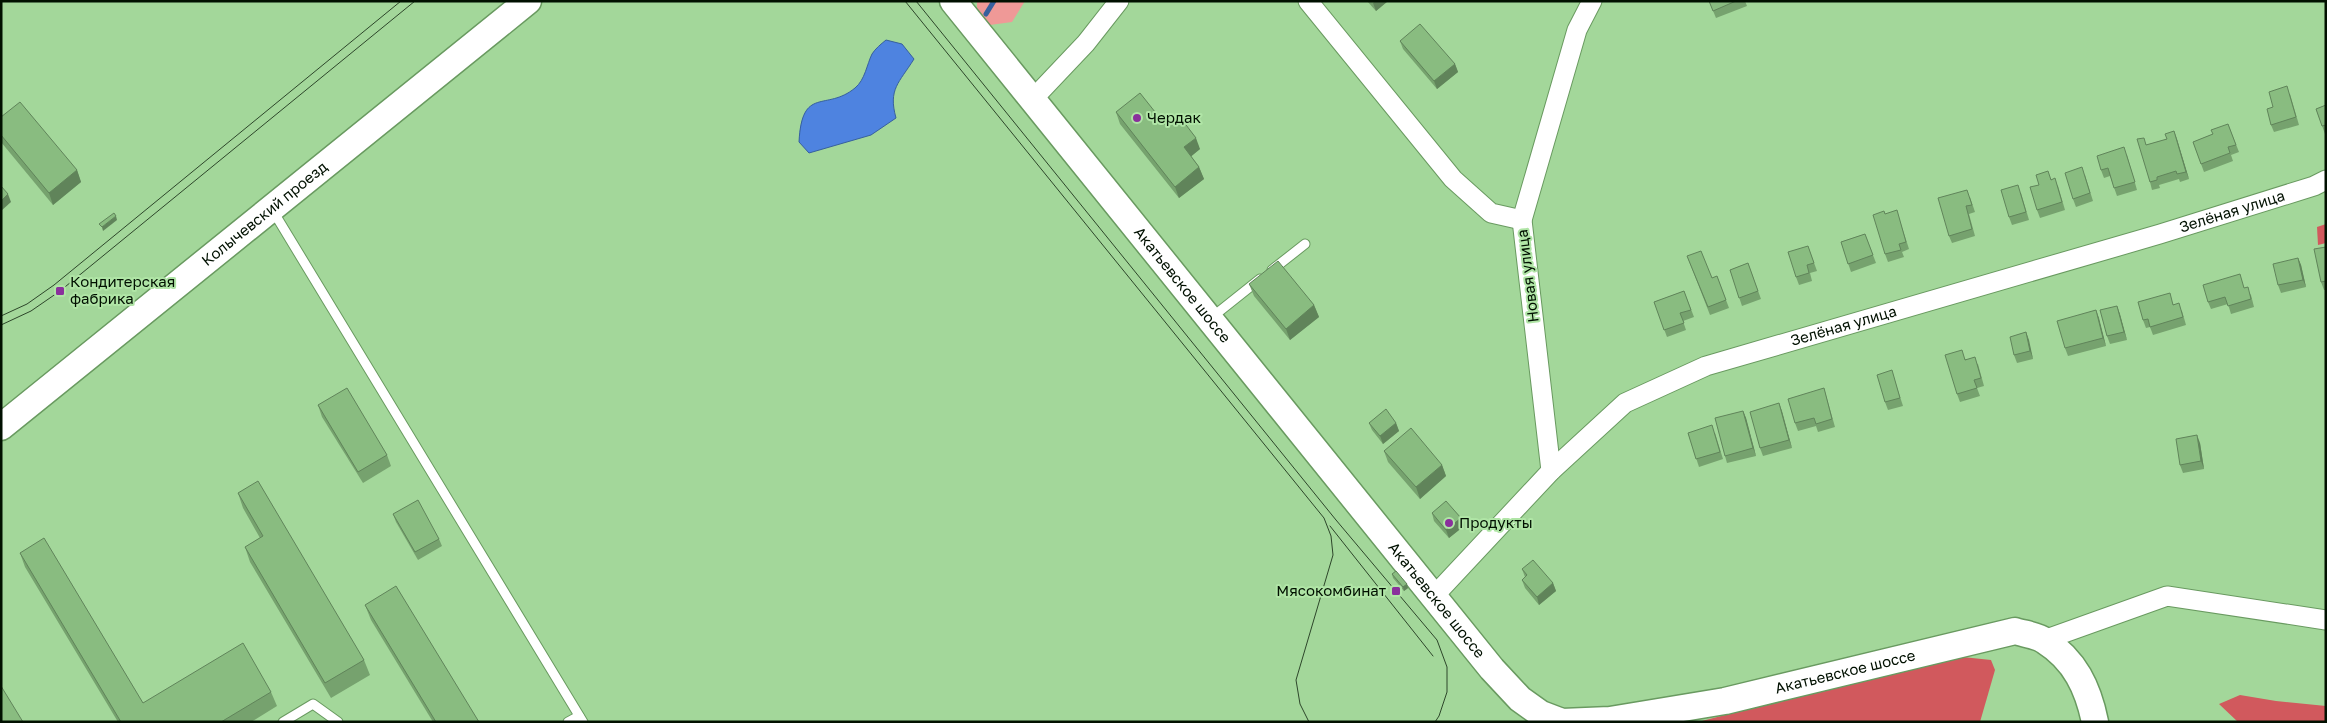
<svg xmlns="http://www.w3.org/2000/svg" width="2327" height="723" viewBox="0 0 2327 723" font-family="'Golos Text',sans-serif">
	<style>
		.green { fill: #ef9997 }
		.forest { fill: #d1595d }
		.water { fill: #4e83e0; stroke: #37609d }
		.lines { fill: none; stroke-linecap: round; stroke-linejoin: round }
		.stream { stroke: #37609d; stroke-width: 5 }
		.service-casing { stroke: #699a60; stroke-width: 11 }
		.minor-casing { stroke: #699a60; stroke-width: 21 }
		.secondary-casing { stroke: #699a60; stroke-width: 29 }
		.service { stroke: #fff; stroke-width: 9 }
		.minor { stroke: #fff; stroke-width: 19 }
		.secondary { stroke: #fff; stroke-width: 26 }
		.tram { stroke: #2d462a; stroke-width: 1 }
		.wall { fill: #76a26e }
		.shaded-wall { fill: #60845a }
		.building { fill: #89bc80; stroke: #60845a }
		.poi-dot { fill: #8a309c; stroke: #b0e5a6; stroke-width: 2 }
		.labels { text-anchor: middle; stroke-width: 4; stroke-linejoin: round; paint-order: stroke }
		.poi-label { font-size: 15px; fill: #011000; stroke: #b0e5a6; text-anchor: start }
		.street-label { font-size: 15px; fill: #011000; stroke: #b0e5a6 }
	</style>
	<rect width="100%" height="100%" fill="#a3d79a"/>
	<!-- green -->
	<polygon class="green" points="977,1 1025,1 1012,22 990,25 977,9"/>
	<!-- forest -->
	<g class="forest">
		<polygon points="2326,224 2326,243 2318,245 2317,227"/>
		<polygon points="1953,656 1991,660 1995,670 1980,722 1698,722"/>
		<polygon points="2240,695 2276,701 2326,706 2326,722 2238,722 2219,704"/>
	</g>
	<!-- water -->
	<path class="water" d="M886 40 902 44 914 59C899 83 888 89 896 118L871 135 809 153 799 142C802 85 826 112 855 88 865 80 867 64 872 54 875 49 881 44 886 40Z"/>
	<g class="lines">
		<!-- stream -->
		<polyline class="stream" points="986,14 994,1"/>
		<defs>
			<g id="service">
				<polyline points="273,211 583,722"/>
				<polyline points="1272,270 1305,244"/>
				<polyline points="1211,318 1260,279"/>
				<polyline points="283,722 313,704 338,722"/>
				<polyline points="568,722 579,716"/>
			</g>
			<g id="minor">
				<polyline points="1308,1 1453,179 1491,213 1522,220"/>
				<polyline points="1032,100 1086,43 1119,1"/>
				<polyline points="1551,471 1522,220 1577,30 1592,1"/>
				<path id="s1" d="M1434 596 1551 471 1625 403 1706 366 2160 234 2314 186 2326 180"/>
				<polyline points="2044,640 2167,596 2326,620"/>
			</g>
			<g id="secondary">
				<path id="s2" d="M953 1 1492 669 1520 699 1541 714 1562 722 1610 720 1725 701 2015 631C2024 634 2037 635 2045 641 2075 660 2088 688 2095 722"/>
				<path id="s3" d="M1 427 528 1"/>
			</g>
		</defs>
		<!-- service casing -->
		<use href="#service" class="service-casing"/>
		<!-- minor casing -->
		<use href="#minor" class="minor-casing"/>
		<!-- secondary casing -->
		<use href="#secondary" class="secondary-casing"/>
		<!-- service -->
		<use href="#service" class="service"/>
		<!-- minor -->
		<use href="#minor" class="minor"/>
		<!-- secondary -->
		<use href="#secondary" class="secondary"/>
		<!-- tram -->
		<g class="tram">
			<polyline points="905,1 1324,518 1331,536 1333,555 1296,680 1300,704 1309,722"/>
			<polyline points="916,1 1336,520 1437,640 1447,667 1447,692 1439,716 1435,722"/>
			<polyline points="1,316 27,304 54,285 401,1"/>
			<polyline points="1,325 31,311 60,291 415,1"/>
			<polyline points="1330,526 1433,656"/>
		</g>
	</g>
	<!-- wall -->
	<g class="wall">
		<polygon points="1367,1 1388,1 1376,11"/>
		<polygon points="1709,1 1745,1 1747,6 1716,18"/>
		<polygon points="1400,41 1455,64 1458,72 1437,89 1403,49"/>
		<polygon points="2290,94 2299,125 2274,132 2271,125 2273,107"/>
		<polygon points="2326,105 2326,134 2325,134 2316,109"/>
		<polygon points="1116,112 1167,127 1200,149 1191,156 1199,167 1204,179 1179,198 1120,124"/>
		<polygon points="1,117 77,170 81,182 53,205 1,142"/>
		<polygon points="2228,124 2239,152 2231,155 2233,161 2204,172 2193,142 2213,134"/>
		<polygon points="2174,131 2189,179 2180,182 2179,179 2159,185 2160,188 2152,190 2150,182 2146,145 2167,139"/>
		<polygon points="2127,155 2137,190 2117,196 2110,176 2104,178 2101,170"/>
		<polygon points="2085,175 2093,201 2076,207 2073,199"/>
		<polygon points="2052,179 2058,186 2065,210 2040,218 2037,210 2039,185"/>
		<polygon points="2021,193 2029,220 2012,225 2009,217"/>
		<polygon points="1970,197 1975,212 1969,214 1975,236 1952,243 1949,236"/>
		<polygon points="1885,214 1899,218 1909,249 1902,252 1904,257 1888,262 1885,254"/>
		<polygon points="1865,234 1876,263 1851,272 1841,242"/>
		<polygon points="1808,246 1817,271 1810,273 1812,281 1799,285 1796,277"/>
		<polygon points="2326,247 2326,290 2324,290 2321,282"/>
		<polygon points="1687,256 1712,278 1717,276 1729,308 1710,315"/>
		<polygon points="2298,258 2301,265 2306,287 2281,293 2278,285"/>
		<polygon points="1748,263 1761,299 1742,306 1730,270"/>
		<polygon points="1249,284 1314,305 1319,317 1290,340 1254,296"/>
		<polygon points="2245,288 2251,295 2254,307 2231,314 2228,304 2211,309 2208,302"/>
		<polygon points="1684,291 1694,317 1683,321 1686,330 1667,337 1654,302"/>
		<polygon points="2174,304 2182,311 2186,325 2153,335 2150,327 2146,328 2143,320"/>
		<polygon points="2117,306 2127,340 2110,344 2107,336"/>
		<polygon points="2096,310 2106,346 2068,356 2065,348"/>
		<polygon points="2026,332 2033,359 2017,363 2014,355"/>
		<polygon points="1965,359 1978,364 1984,386 1977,388 1980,396 1960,402 1957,394"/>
		<polygon points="1894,378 1903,406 1888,410 1885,402"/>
		<polygon points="1824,388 1835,427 1818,432 1816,426 1798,431 1795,423"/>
		<polygon points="1779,403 1792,448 1763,456 1760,448"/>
		<polygon points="318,405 387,455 391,466 363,483 322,417"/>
		<polygon points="1743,411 1746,418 1756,456 1727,463 1725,456"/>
		<polygon points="1369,423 1396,423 1399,431 1383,444 1372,430"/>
		<polygon points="1688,433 1715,433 1723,459 1699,467"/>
		<polygon points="2200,443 2204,469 2183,473 2180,465"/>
		<polygon points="1384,451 1442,465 1446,476 1420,499 1388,462"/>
		<polygon points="238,493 364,660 370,675 331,698 250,562 245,547 260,538 243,508"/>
		<polygon points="1432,513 1461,518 1464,526 1449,538 1434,521"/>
		<polygon points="393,514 439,539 442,546 418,560 396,522"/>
		<polygon points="20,553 143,703 271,692 277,706 251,722 118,722 25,567"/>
		<polygon points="1522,569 1553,583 1556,591 1539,605 1525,588 1522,580 1525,577"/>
		<polygon points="1392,574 1407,584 1408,588 1404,591 1393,578"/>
		<polygon points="365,605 479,722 433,722 371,620"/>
	</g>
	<!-- shaded-wall -->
	<g class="shaded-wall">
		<polygon points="1376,1 1388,1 1376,11 1373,3"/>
		<polygon points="1455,64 1458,72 1437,89 1434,81"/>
		<polygon points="2174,131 2177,139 2189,179 2186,172"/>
		<polygon points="1196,138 1200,149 1188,159 1184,147"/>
		<polygon points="1199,167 1204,179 1179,198 1175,187"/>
		<polygon points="77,170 81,182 53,205 49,193"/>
		<polygon points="8,194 11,202 1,211 1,201"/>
		<polygon points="116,216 117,220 103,231 102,227"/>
		<polygon points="2298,258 2301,265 2306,287 2303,280"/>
		<polygon points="1314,305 1319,317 1290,340 1286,329"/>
		<polygon points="2117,306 2120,314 2127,340 2124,332"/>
		<polygon points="2096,310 2099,318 2106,346 2103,338"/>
		<polygon points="2026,332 2029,340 2033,359 2030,351"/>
		<polygon points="1779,403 1782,411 1792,448 1789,440"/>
		<polygon points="1743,411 1746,418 1756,456 1753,448"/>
		<polygon points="1396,423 1399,431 1383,444 1380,436"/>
		<polygon points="2197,435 2200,443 2204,469 2201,461"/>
		<polygon points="1442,465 1446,476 1420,499 1416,487"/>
		<polygon points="1461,518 1464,526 1449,538 1446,530"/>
		<polygon points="1553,583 1556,591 1539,605 1537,597"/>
		<polygon points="1407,584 1408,588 1404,591 1403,587"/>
	</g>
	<!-- building -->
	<g class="building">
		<polygon points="1709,1 1736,1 1713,11"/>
		<polygon points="1420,24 1455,64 1434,81 1400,41"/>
		<polygon points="2287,86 2296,117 2271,125 2267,109 2273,107 2269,92"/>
		<polygon points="1140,93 1167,127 1180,117 1196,138 1184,147 1199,167 1175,187 1116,112"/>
		<polygon points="20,102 77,170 49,193 1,135 1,117"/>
		<polygon points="2326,105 2326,125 2322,126 2316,109"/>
		<polygon points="2228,124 2236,145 2228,147 2230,153 2201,164 2193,142 2213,134 2211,130"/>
		<polygon points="2174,131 2186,172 2177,174 2176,171 2157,177 2157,180 2150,182 2137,139 2144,138 2146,145 2167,139 2165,134"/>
		<polygon points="2124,147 2135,182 2114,188 2108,168 2101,170 2097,156"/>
		<polygon points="2082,167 2090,193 2073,199 2065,173"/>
		<polygon points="2048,171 2051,180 2055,178 2062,202 2037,210 2030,187 2039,185 2036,175"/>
		<polygon points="2018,185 2026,212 2009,217 2001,190"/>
		<polygon points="1,186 8,194 1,201"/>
		<polygon points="1967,190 1972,205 1966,206 1972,229 1949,236 1938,198"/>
		<polygon points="1897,210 1906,242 1899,244 1901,250 1885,254 1873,215 1884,211 1885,214"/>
		<polygon points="114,213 116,216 102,227 99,224"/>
		<polygon points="1865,234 1873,255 1848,264 1841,242"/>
		<polygon points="1808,246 1814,263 1807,265 1809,273 1796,277 1788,252"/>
		<polygon points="2326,247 2326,281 2321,282 2314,249"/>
		<polygon points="1701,251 1712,278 1717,276 1726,300 1708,307 1687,256"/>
		<polygon points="2298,258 2303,280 2278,285 2273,264"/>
		<polygon points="1278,261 1314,305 1286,329 1249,284"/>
		<polygon points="1748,263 1758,291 1739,298 1730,270"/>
		<polygon points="2240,274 2244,288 2248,287 2251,299 2228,306 2225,297 2208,302 2203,285"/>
		<polygon points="1684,291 1691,310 1680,313 1684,323 1664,330 1654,302"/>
		<polygon points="2170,293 2173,305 2179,303 2183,317 2150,327 2148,319 2143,320 2138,302"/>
		<polygon points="2117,306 2124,332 2107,336 2100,310"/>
		<polygon points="2096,310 2103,338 2065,348 2057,321"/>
		<polygon points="2026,332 2030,351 2014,355 2010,337"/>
		<polygon points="1962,350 1965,360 1975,357 1981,378 1974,380 1977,388 1957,394 1945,355"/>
		<polygon points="1892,370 1900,398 1885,402 1877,375"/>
		<polygon points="347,388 387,455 358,472 318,405"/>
		<polygon points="1824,388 1832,419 1816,424 1814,418 1795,423 1788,399"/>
		<polygon points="1779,403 1789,440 1760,448 1750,412"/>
		<polygon points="1386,409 1396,423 1380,436 1369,423"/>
		<polygon points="1743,411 1753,448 1725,456 1715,418"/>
		<polygon points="1712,425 1720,452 1696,459 1688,433"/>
		<polygon points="1411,428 1442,465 1416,487 1384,451"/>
		<polygon points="2197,435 2201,461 2180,465 2176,439"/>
		<polygon points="258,481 364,660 325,683 245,547 263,536 238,493"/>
		<polygon points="418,500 439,539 415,552 393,514"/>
		<polygon points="1446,501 1461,518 1446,530 1432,513"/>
		<polygon points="44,538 143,703 243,643 271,692 221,722 121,722 20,553"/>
		<polygon points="1533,560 1553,583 1537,597 1522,580 1527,575 1522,569"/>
		<polygon points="1396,571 1407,584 1403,587 1392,574"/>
		<polygon points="396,586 479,722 436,722 365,605"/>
		<polygon points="1,686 23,722 1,722"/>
	</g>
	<!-- markers -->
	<g class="poi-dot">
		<circle cx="1137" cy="118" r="5"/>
		<rect x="55" y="286" width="10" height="10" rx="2.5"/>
		<circle cx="1449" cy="523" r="5"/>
		<rect x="1391" y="586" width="10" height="10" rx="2.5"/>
	</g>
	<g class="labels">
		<!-- poi labels -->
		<g class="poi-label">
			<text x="1147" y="123">Чердак</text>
			<text x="70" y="287">Кондитерская<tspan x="70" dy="17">фабрика</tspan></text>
			<text x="1459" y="528">Продукты</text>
			<text x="1386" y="596" text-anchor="end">Мясокомбинат</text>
		</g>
		<!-- street labels -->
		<g class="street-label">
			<text dy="5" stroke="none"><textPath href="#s1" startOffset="909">Зелёная улица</textPath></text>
			<text dy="5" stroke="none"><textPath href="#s3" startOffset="339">Колычевский проезд</textPath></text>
			<text transform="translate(1528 276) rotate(-97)" y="5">Новая улица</text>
			<text dy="5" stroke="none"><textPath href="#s2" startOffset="365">Акатьевское шоссе</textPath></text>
			<text dy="5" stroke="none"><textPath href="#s1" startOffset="504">Зелёная улица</textPath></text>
			<text dy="5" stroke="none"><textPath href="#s2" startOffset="770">Акатьевское шоссе</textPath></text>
			<text dy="5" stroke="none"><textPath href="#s2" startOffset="1236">Акатьевское шоссе</textPath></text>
		</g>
	</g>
	<!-- border -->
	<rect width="2327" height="723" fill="none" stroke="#011000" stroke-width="5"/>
</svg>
